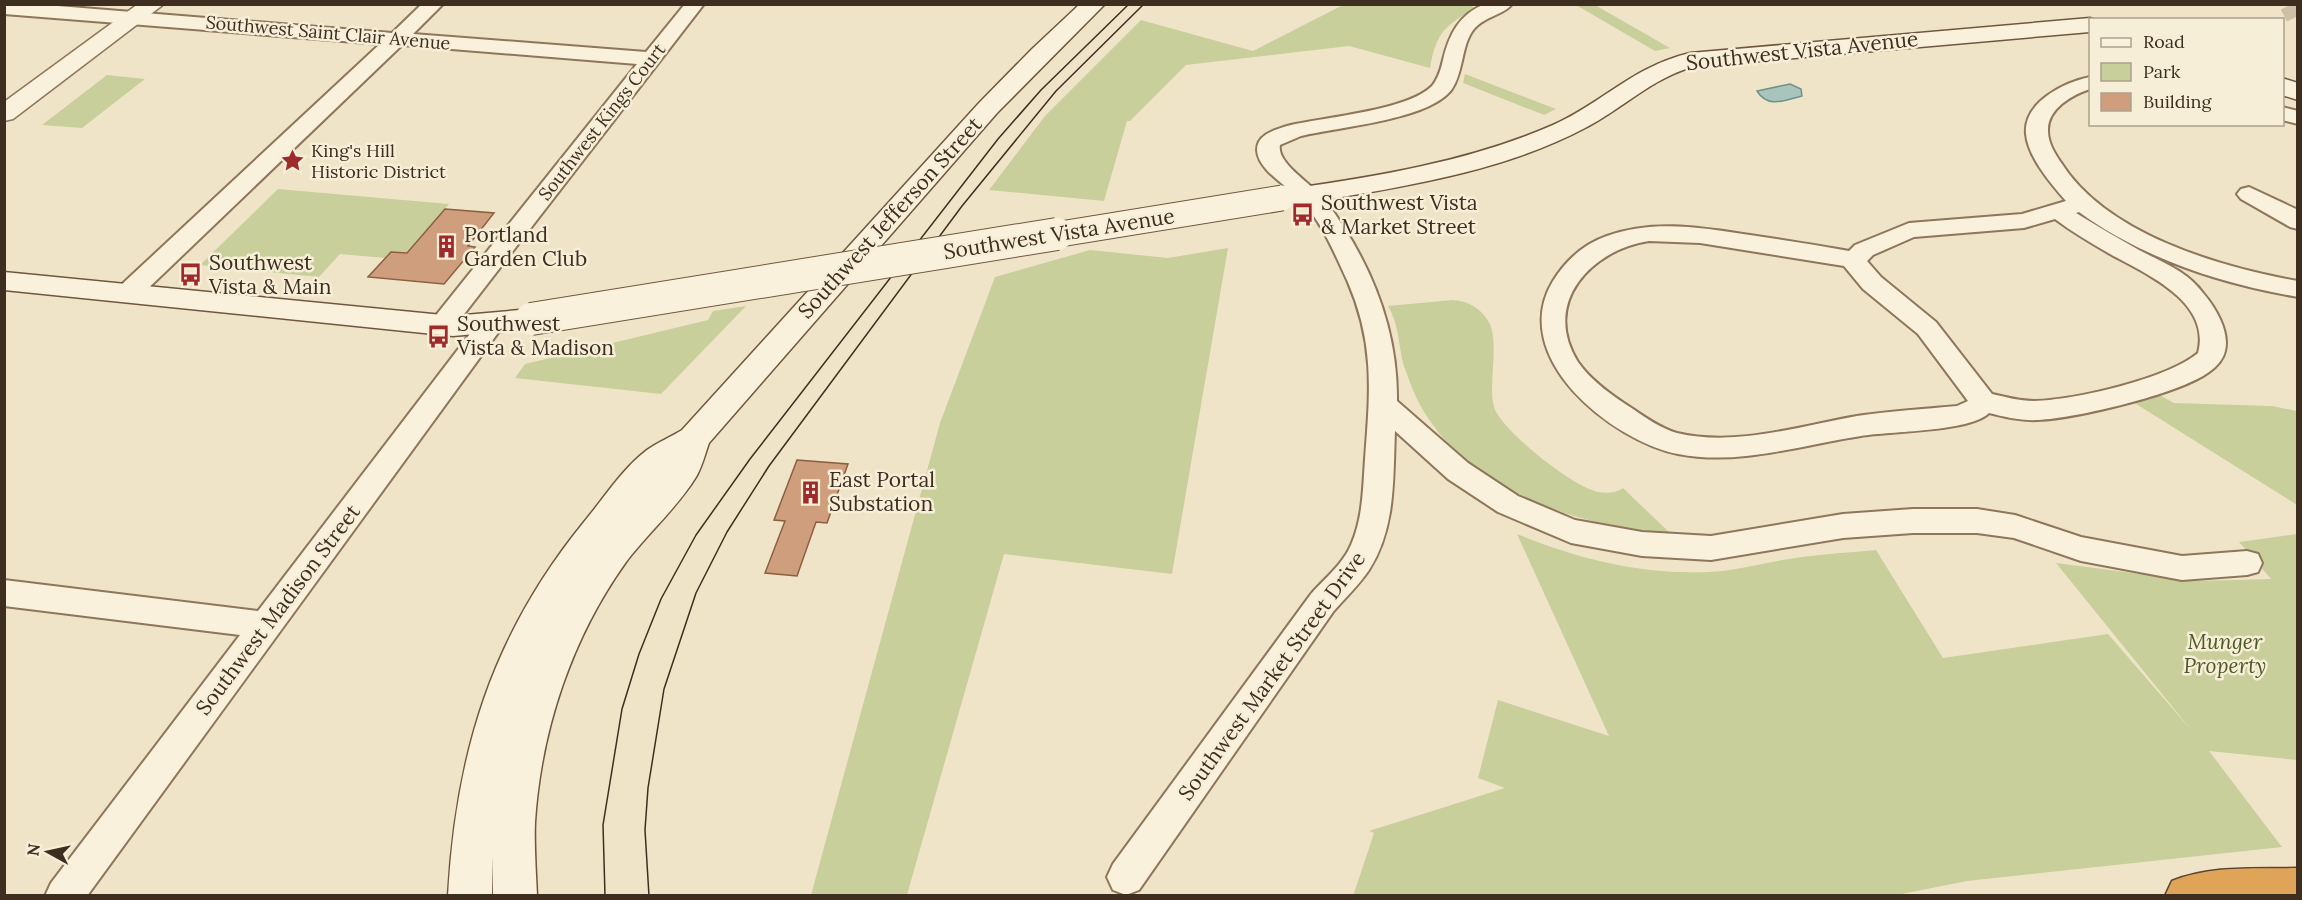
<svg xmlns="http://www.w3.org/2000/svg" width="2302" height="900" viewBox="0 0 2302 900" font-family="Lora,serif">
	<style>
		.green { fill: #c9cf9b }
		.water { fill: #a9c4bc; stroke: #6f938a; stroke-width: 1.5 }
		.building { fill: #cf9f7d; stroke: #8d5f41; stroke-width: 1.5 }
		.lines { fill: none; stroke-linecap: round; stroke-linejoin: round }
		.motorway-tunnel { stroke: #ccc0a6; stroke-width: 25; stroke-dasharray: 25 13; stroke-linecap: butt }
		.minor-casing { stroke: #8d765c; stroke-width: 4 }
		.tertiary-casing { stroke: #8d765c; stroke-width: 3 }
		.secondary-casing { stroke: #6f573f; stroke-width: 3 }
		.motorway-casing { stroke: #5b4430; stroke-width: 3 }
		.minor { fill: #faf1dc; fill-rule: evenodd }
		.tertiary { fill: #faf1dc; fill-rule: evenodd }
		.secondary { fill: #faf1dc; fill-rule: evenodd }
		.motorway { fill: #e0a458; fill-rule: evenodd }
		.tram { stroke: #3d2e20; stroke-width: 1.5 }
		.secondary-bridge-far1-casing { stroke: #6f573f; stroke-width: 27; stroke-linecap: butt }
		.secondary-bridge-casing { stroke: #6f573f; stroke-width: 34; stroke-linecap: butt }
		.secondary-bridge-far1 { stroke: #faf1dc; stroke-width: 25 }
		.secondary-bridge { stroke: #faf1dc; stroke-width: 32 }
		.labels { text-anchor: middle; stroke-width: 5; stroke-linejoin: round; paint-order: stroke }
		.far-street-label { font-size: 18px; fill: #3d2e20; stroke: #f7eed8 }
		.far-poi-label { font-size: 18px; fill: #3d2e20; stroke: #f7eed8; text-anchor: start }
		.street-label { font-size: 21px; fill: #3d2e20; stroke: #f7eed8 }
		.poi-label { font-size: 21px; fill: #3d2e20; stroke: #f7eed8; text-anchor: start }
		.park-label { font-size: 21px; font-style: italic; fill: #4d5a26; stroke: #f7eed8 }
	</style>
	<rect width="100%" height="100%" fill="#f0e4c8"/>
	<!-- green -->
	<g class="green">
		<path d="M1469 5 1476 8C1445 25 1436 33 1430 68L1349 46 1186 65 1130 121H1127L1104 201 989 190 1045 116 1141 20 1253 51 1343 5Z"/>
		<polygon points="1576,5 1595,5 1670,48 1655,51"/>
		<polygon points="1465,74 1556,109 1544,115 1463,83"/>
		<polygon points="107,75 145,79 82,128 42,125"/>
		<polygon points="278,189 449,204 407,253 391,252 385,258 340,254 319,277 200,265"/>
		<polygon points="1228,248 1172,574 1004,554 907,895 811,895 940,423 995,277 1090,250 1168,258"/>
		<path d="M1453 300C1469 301 1482 309 1490 324 1499 347 1488 384 1494 407 1501 430 1569 483 1592 490 1602 494 1614 494 1623 488L1670 533C1577 527 1464 490 1418 401 1412 389 1407 375 1403 363 1398 342 1399 325 1388 306Z"/>
		<polygon points="746,306 661,394 515,378 525,364 708,320 713,311"/>
		<polygon points="2150,390 2174,403 2272,406 2297,411 2297,505 2125,397"/>
		<path d="M1517 534C1578 559 1641 575 1708 572 1736 571 1762 563 1789 559 1818 554 1847 553 1876 550L1943 658 2108 634 2192 731 2056 563 2195 581 2271 579 2239 542 2297 534V760L2209 751 2282 847 1967 881 1897 895 1353 896 1374 833 1369 831 1505 788 1478 778 1498 700 1609 736Z"/>
	</g>
	<!-- water -->
	<path class="water" d="M1790 84 1801 89 1802 96C1785 100 1768 109 1757 91Z"/>
	<!-- building -->
	<g class="building">
		<polygon points="445,209 494,213 468,246 475,247 444,284 368,277 391,252 407,253"/>
		<polygon points="797,460 848,464 827,523 816,522 797,576 765,573 785,521 774,520"/>
	</g>
	<g class="lines">
		<!-- motorway-tunnel -->
		<polyline class="motorway-tunnel" points="2292,4 2298,16"/>
		<defs>
			<g id="minor">
				<polygon points="4,4 33,4 392,33 422,4 443,4 413,34 646,52 685,4 704,4 451,331 442,334 433,331 429,325 433,319 637,64 402,45 137,299 128,301 119,299 115,293 119,287 380,44 4,14"/>
				<path d="M1485 4H1512C1504 15 1485 16 1474 29 1461 45 1464 71 1452 89 1430 120 1338 127 1301 136L1280 145C1276 164 1314 185 1325 200 1369 259 1398 327 1397 401L1468 463 1518 496 1575 520 1642 532 1711 536 1843 514 1913 509H1977L2015 515 2081 537 2182 556 2247 551 2258 554 2262 563 2258 572 2247 575 2182 580 2081 561 2014 538 1977 533H1913L1843 538 1711 560 1642 556 1571 543 1498 512 1448 479 1395 431C1393 478 1396 528 1369 570 1359 585 1345 598 1333 612L1139 890 1126 895 1113 890 1107 877 1113 864 1311 594C1324 579 1343 564 1351 545 1363 518 1363 488 1365 459 1370 391 1375 344 1347 280 1334 252 1320 218 1298 197 1286 185 1258 170 1257 150 1257 134 1275 130 1287 126 1323 117 1407 111 1432 86 1438 79 1441 69 1443 60 1449 35 1459 14 1485 4Z"/>
				<path d="M2090 77V89C2072 95 2047 109 2048 131 2048 143 2055 154 2062 164 2107 234 2219 267 2298 281V297C2221 284 2142 258 2079 212L2076 213C2097 226 2118 238 2139 250 2162 262 2187 271 2203 293 2215 307 2230 331 2225 351 2223 360 2216 367 2209 372 2179 394 2077 418 2038 420 2021 421 2005 417 1989 413 1970 432 1890 431 1861 436 1801 445 1739 466 1678 454 1611 440 1507 357 1553 281 1566 260 1584 244 1607 236 1654 219 1703 228 1750 235 1783 240 1816 245 1849 251L1855 245 1909 223 2022 214 2066 201C2051 184 2028 157 2026 134 2023 102 2065 82 2090 77ZM2055 219C2072 232 2091 243 2110 254 2144 273 2212 301 2198 353 2167 379 2074 400 2034 401 2019 401 2006 397 1992 394L1936 322 1881 277 1867 261 1873 255 1914 237 2024 228ZM1649 241 1700 243 1844 266 1863 289 1918 334 1968 401 1957 406C1924 409 1890 411 1857 416 1799 426 1736 447 1677 433 1662 429 1646 418 1633 409 1614 397 1591 381 1578 362 1541 303 1591 250 1649 241Z"/>
				<polygon points="2282,107 2298,111 2298,124 2282,120"/>
				<polygon points="2249,187 2298,210 2298,229 2290,227 2241,199 2237,194 2241,189"/>
				<polygon points="491,315 500,318 504,324 500,330 87,896 45,896 51,883 240,635 4,606 4,580 258,611 482,318"/>
			</g>
			<polygon id="tertiary" points="138,4 164,4 13,119 4,121 4,102"/>
			<g id="secondary">
				<path d="M1080 4H1105L997 113 709 443C705 454 702 467 696 477 677 508 648 533 626 562 572 637 541 730 535 822 534 846 536 871 537 896H493V856L492 896H448C456 752 492 635 584 522 604 498 622 469 647 450 658 442 671 437 682 430L979 103 1032 49Z"/>
				<path d="M2090 18 2095 20H2090V32L1692 67C1651 79 1622 109 1585 128 1510 168 1419 184 1336 198 1316 201 1292 209 1272 204L1269 198 1272 192 1282 190C1374 177 1468 162 1553 125 1604 102 1632 67 1690 53Z"/>
				<polygon points="2282,78 2298,83 2298,100 2282,95"/>
				<polygon points="4,272 453,316 531,309 542,312 546,319 542,326 531,329 453,336 4,290"/>
			</g>
			<path id="motorway" d="M2298 868V896H2165L2172 881C2211 865 2255 869 2298 868Z"/>
		</defs>
		<!-- minor casing -->
		<use href="#minor" class="minor-casing"/>
		<!-- tertiary casing -->
		<use href="#tertiary" class="tertiary-casing"/>
		<!-- secondary casing -->
		<use href="#secondary" class="secondary-casing"/>
		<!-- motorway casing -->
		<use href="#motorway" class="motorway-casing"/>
		<!-- minor -->
		<use href="#minor" class="minor"/>
		<!-- tertiary -->
		<use href="#tertiary" class="tertiary"/>
		<!-- secondary -->
		<use href="#secondary" class="secondary"/>
		<!-- motorway -->
		<use href="#motorway" class="motorway"/>
		<!-- tram -->
		<g class="tram">
			<polyline points="605,896 603,825 622,709 639,654 661,599 696,535 750,459 998,139 1041,90 1129,4"/>
			<polyline points="649,896 645,830 648,788 664,689 696,593 727,532 769,466 962,206 1056,91 1144,4"/>
		</g>
		<defs>
			<polyline id="secondary-bridge-far1" points="1048,236 1282,198"/>
			<polyline id="secondary-bridge" points="531,319 1057,234"/>
		</defs>
		<!-- secondary-bridge-far1 casing -->
		<use href="#secondary-bridge-far1" class="secondary-bridge-far1-casing"/>
		<!-- secondary-bridge casing -->
		<use href="#secondary-bridge" class="secondary-bridge-casing"/>
		<!-- secondary-bridge-far1 -->
		<use href="#secondary-bridge-far1" class="secondary-bridge-far1"/>
		<!-- secondary-bridge -->
		<use href="#secondary-bridge" class="secondary-bridge"/>
	</g>
	<!-- icons -->
	<defs>
		<symbol id="sight-bare" viewBox="-9 -9 18 18"><path d="M0-6L1.8-2.2L6-1.7L2.9 1.2L3.7 5.4L0 3.3L-3.7 5.4L-2.9 1.2L-6-1.7L-1.8-2.2Z" fill="#9e2a2b" stroke="#f7eed8" stroke-width="2.5" paint-order="stroke"/></symbol>
		<symbol id="bus-bare" viewBox="-9 -9 18 18"><path d="M-5-6H5V4H4V6H2V4H-2V6H-4V4H-5ZM-3.5-4V0h7V-4ZM-3.5 1.2v1.5H-2V1.2ZM2 1.2v1.5H3.5V1.2Z" fill="#9e2a2b" stroke="#f7eed8" stroke-width="2.5" paint-order="stroke"/></symbol>
		<symbol id="building-bare" viewBox="-9 -9 18 18"><path d="M-4-6H4V6H1V3H-1V6H-4ZM-2.5-4.3h1.7v1.8h-1.7ZM.8-4.3h1.7v1.8H.8ZM-2.5-1h1.7V.8h-1.7ZM.8-1h1.7V.8H.8Z" fill="#9e2a2b" stroke="#f7eed8" stroke-width="2.5" paint-order="stroke"/></symbol>
	</defs>
	<g fill-rule="evenodd">
		<use href="#sight-bare" x="276" y="144" width="33" height="33"/>
		<use href="#bus-bare" x="1286" y="198" width="33" height="33"/>
		<use href="#building-bare" x="430" y="230" width="33" height="33"/>
		<use href="#bus-bare" x="174" y="258" width="33" height="33"/>
		<use href="#bus-bare" x="422" y="320" width="33" height="33"/>
		<use href="#building-bare" x="794" y="476" width="33" height="33"/>
	</g>
	<g class="labels">
		<!-- far-street labels -->
		<g class="far-street-label">
			<text transform="translate(328 33) rotate(5)" y="6">Southwest Saint Clair Avenue</text>
			<text transform="translate(602 122) rotate(-52)" y="6">Southwest Kings Court</text>
		</g>
		<!-- far-poi labels -->
		<g class="far-poi-label">
			<text x="311" y="157">King's Hill<tspan x="311" dy="21">Historic District</tspan></text>
		</g>
		<!-- street labels -->
		<g class="street-label">
			<text transform="translate(1802 51) rotate(-6)" y="7">Southwest Vista Avenue</text>
			<text transform="translate(890 218) rotate(-48)" y="7">Southwest Jefferson Street</text>
			<text transform="translate(1059 234) rotate(-9)" y="7">Southwest Vista Avenue</text>
			<text transform="translate(278 610) rotate(-53)" y="7">Southwest Madison Street</text>
			<text transform="translate(1272 676) rotate(-54)" y="7">Southwest Market Street Drive</text>
		</g>
		<!-- poi labels -->
		<g class="poi-label">
			<text x="1321" y="210">Southwest Vista<tspan x="1321" dy="24">&amp; Market Street</tspan></text>
			<text x="464" y="242">Portland<tspan x="464" dy="24">Garden Club</tspan></text>
			<text x="209" y="270">Southwest<tspan x="209" dy="24">Vista &amp; Main</tspan></text>
			<text x="457" y="331">Southwest<tspan x="457" dy="24">Vista &amp; Madison</tspan></text>
			<text x="829" y="487">East Portal<tspan x="829" dy="24">Substation</tspan></text>
		</g>
		<!-- park labels -->
		<g class="park-label">
			<text x="2225" y="649">Munger<tspan x="2225" dy="24">Property</tspan></text>
		</g>
	</g>
	<!-- border -->
	<rect width="2302" height="900" fill="none" stroke="#3d2e20" stroke-width="12"/>
	<!-- legend -->
	<rect x="2089" y="18" width="195" height="108" fill="#f7eed8" stroke="#ada18e" stroke-width="1.5"/>
	<rect x="2101" y="38" width="30" height="9" fill="#faf1dc" stroke="#ada18e" stroke-width="1.5"/>
	<text x="2143" y="48" font-size="18" fill="#3d2e20">Road</text>
	<rect x="2101" y="63" width="30" height="18" fill="#c9cf9b" stroke="#ada18e" stroke-width="1.5"/>
	<text x="2143" y="78" font-size="18" fill="#3d2e20">Park</text>
	<rect x="2101" y="93" width="30" height="18" fill="#cf9f7d" stroke="#ada18e" stroke-width="1.5"/>
	<text x="2143" y="108" font-size="18" fill="#3d2e20">Building</text>
	<!-- north arrow -->
	<g transform="translate(48 852) rotate(278)" stroke="#f7eed8" stroke-width="4.5" paint-order="stroke">
	<path d="M0-4.5L10 22L0 15L-10 22Z" fill="#3d2e20"/>
	<text y="-9" font-size="16" font-weight="bold" text-anchor="middle" fill="#3d2e20">N</text>
	</g>
</svg>
